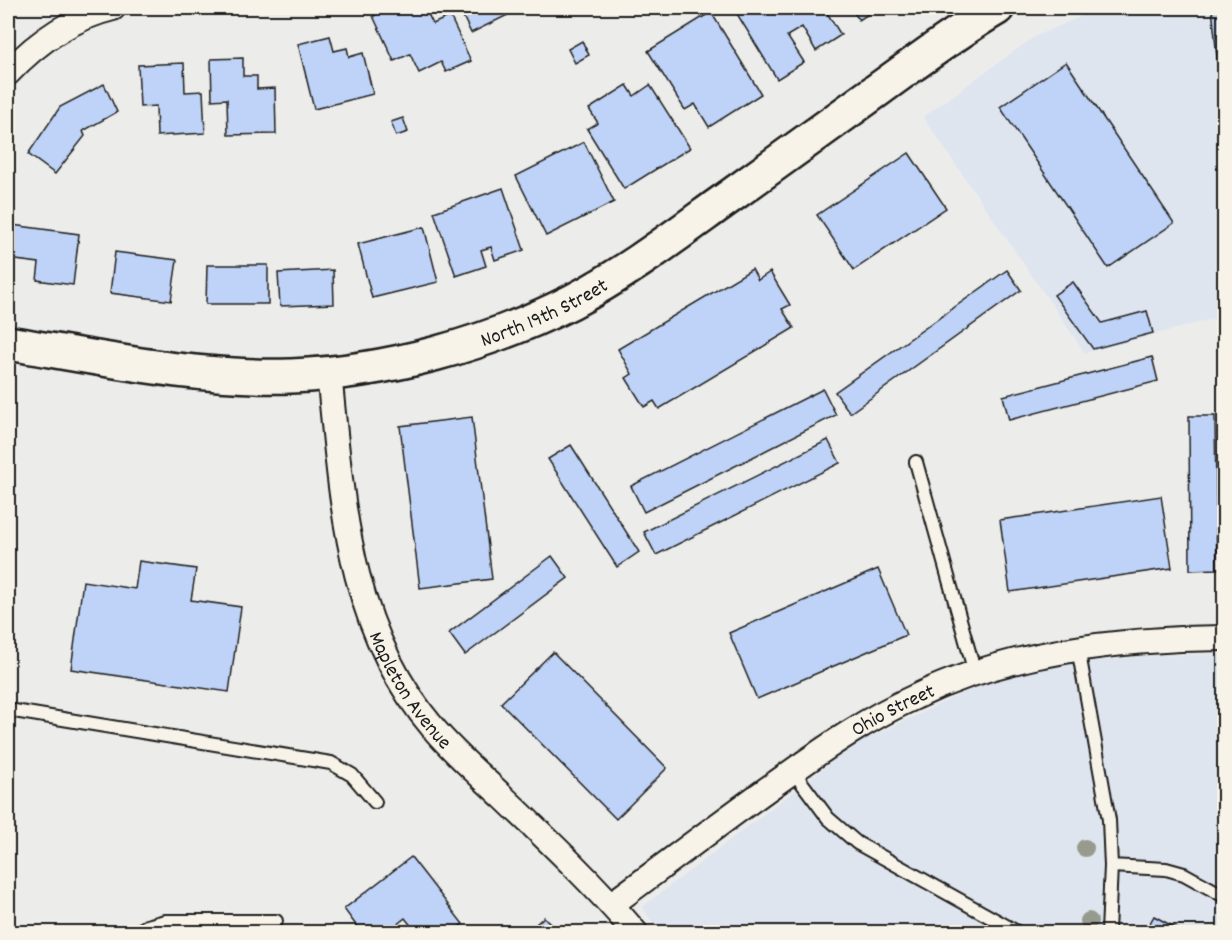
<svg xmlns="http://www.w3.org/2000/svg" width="1232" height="940" viewBox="0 0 1232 940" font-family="Dekko,sans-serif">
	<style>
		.built { fill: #dee5ef }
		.building { fill: #bed3f7; stroke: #1c1c1c; stroke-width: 1.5 }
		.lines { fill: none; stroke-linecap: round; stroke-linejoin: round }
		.lane-casing { stroke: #1c1c1c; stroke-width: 16 }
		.street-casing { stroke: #1c1c1c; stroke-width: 28 }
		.secondary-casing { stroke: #1c1c1c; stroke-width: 38 }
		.lane { stroke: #f7f3e8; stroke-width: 12 }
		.street { stroke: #f7f3e8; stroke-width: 24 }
		.secondary { stroke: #f7f3e8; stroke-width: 33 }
		.tree { fill: #979b8e }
		.labels { text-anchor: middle; stroke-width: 4.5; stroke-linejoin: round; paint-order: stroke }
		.street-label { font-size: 21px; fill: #1c1c1c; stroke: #f7f3e8 }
	</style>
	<rect width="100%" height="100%" fill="#ecedeb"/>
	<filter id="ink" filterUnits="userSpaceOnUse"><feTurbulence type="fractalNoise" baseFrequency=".0167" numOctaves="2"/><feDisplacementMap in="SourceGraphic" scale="12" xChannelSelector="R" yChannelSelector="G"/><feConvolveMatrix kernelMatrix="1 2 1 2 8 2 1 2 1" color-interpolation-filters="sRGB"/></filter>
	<g filter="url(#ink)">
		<!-- built -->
		<g class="built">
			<polygon points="1100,8 1224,8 1224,316 1085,353 923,117 1034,37"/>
			<polygon points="1224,654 1224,932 659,932 642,907 854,745 965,692 1035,667 1150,655"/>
		</g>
		<!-- building -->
		<g class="building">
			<polygon points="392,8 425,8 433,24 450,16 471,61 446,72 441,62 419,73 410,54 394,61 373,16"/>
			<polygon points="459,8 514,8 516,11 471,33"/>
			<polygon points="737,8 824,8 841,35 816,51 802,27 787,36 804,62 777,79 734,9"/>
			<polygon points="851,8 878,8 859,20"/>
			<polygon points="1212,8 1224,8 1224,127"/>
			<polygon points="711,12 761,94 709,127 695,104 685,110 648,51"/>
			<polygon points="330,36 334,51 347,48 349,57 363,53 373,94 314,109 298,44"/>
			<polygon points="582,41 589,55 575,63 568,49"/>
			<polygon points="243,58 243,76 257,76 257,89 275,88 276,134 228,135 227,99 212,100 211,59"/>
			<polygon points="1066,62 1174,223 1108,268 1000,107"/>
			<polygon points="184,63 185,92 203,91 205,133 157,136 156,106 140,107 138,65"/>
			<polygon points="104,84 117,112 83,131 85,136 55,174 28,154 60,107"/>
			<polygon points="627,85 634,96 650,85 690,148 624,189 587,129 598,123 589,109"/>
			<polygon points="403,118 408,132 396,136 391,122"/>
			<polygon points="584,142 614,202 546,236 516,176"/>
			<polygon points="909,153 946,208 854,270 817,215"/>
			<polygon points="503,188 524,250 495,260 491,247 481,250 486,266 456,276 434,212"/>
			<polygon points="12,225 79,234 73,285 37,280 39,263 8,259"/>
			<polygon points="424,227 438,282 372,298 358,244"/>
			<polygon points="115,252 177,260 171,301 110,293"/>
			<polygon points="207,265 268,265 268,304 206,304"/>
			<polygon points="752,269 758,280 770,272 790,305 782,309 794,328 659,409 654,401 644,407 626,378 632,374 618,349"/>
			<polygon points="333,270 334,304 280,306 278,273"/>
			<polygon points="1007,270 1021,290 850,413 835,392"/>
			<polygon points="1073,282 1102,323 1147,311 1153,333 1093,349 1054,295"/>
			<polygon points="1152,357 1158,381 1009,420 1003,396"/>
			<polygon points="823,389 836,415 644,512 631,486"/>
			<polygon points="1189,416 1215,416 1217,569 1190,570"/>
			<polygon points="472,417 492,579 420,588 400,426"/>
			<polygon points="828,440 840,463 656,555 644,532"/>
			<polygon points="571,445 639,552 617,567 548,459"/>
			<polygon points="1161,496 1172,568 1010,592 1000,520"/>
			<polygon points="552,556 568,578 465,655 449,633"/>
			<polygon points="139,561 196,569 191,600 241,607 229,692 71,669 83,581 135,589"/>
			<polygon points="878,569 906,635 757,699 729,633"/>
			<polygon points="553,652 667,768 616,819 501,703"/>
			<polygon points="411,857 463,924 451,932 416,932 405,918 387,932 361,932 344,909"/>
			<polygon points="1154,916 1183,932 1145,932"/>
			<polygon points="544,917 559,932 527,932"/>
		</g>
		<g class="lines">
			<defs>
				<g id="lane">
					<polyline points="916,462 975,673"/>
					<polyline points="1078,648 1109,820 1111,866 1166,869 1184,874 1224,896"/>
					<polyline points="8,710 331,763 352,775 375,802"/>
					<polyline points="793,771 828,818 857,843 1017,932"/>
					<polyline points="137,932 147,926 165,921 276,921"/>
					<polyline points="1108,932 1111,866"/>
				</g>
				<g id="street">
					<path d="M8 73C37 42 71 18 113 8"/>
					<path id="s1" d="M329 373C342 500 347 627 434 729 455 754 481 776 505 799 550 842 595 885 635 932"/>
					<path id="s2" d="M612 904C669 862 725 819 783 778 825 748 868 718 915 697 1011 651 1119 639 1224 638"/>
				</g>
				<g id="secondary">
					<path id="s3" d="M8 343C101 358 196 379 291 376 387 372 486 345 571 302 623 275 671 239 718 205 772 166 826 127 879 89 918 61 956 32 997 8"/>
				</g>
			</defs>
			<!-- lane casing -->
			<use href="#lane" class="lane-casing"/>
			<!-- street casing -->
			<use href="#street" class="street-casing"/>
			<!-- secondary casing -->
			<use href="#secondary" class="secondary-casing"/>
			<!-- lane -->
			<use href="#lane" class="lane"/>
			<!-- street -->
			<use href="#street" class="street"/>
			<!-- secondary -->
			<use href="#secondary" class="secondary"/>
		</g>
		<!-- trees -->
		<g class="tree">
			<circle cx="1085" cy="848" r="9"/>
			<circle cx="1089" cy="921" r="9"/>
		</g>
	</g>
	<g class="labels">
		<!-- street labels -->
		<g class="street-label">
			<text dy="7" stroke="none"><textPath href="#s3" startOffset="548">North 19th Street</textPath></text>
			<text dy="7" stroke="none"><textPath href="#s1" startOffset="332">Mapleton Avenue</textPath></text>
			<text dy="7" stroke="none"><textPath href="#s2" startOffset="342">Ohio Street</textPath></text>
		</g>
	</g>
	<!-- margin -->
	<rect width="1232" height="940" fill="none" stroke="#f7f3e8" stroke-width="30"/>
	<rect x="15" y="15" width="1202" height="910" fill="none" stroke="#1c1c1c" stroke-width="2" filter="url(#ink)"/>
</svg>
